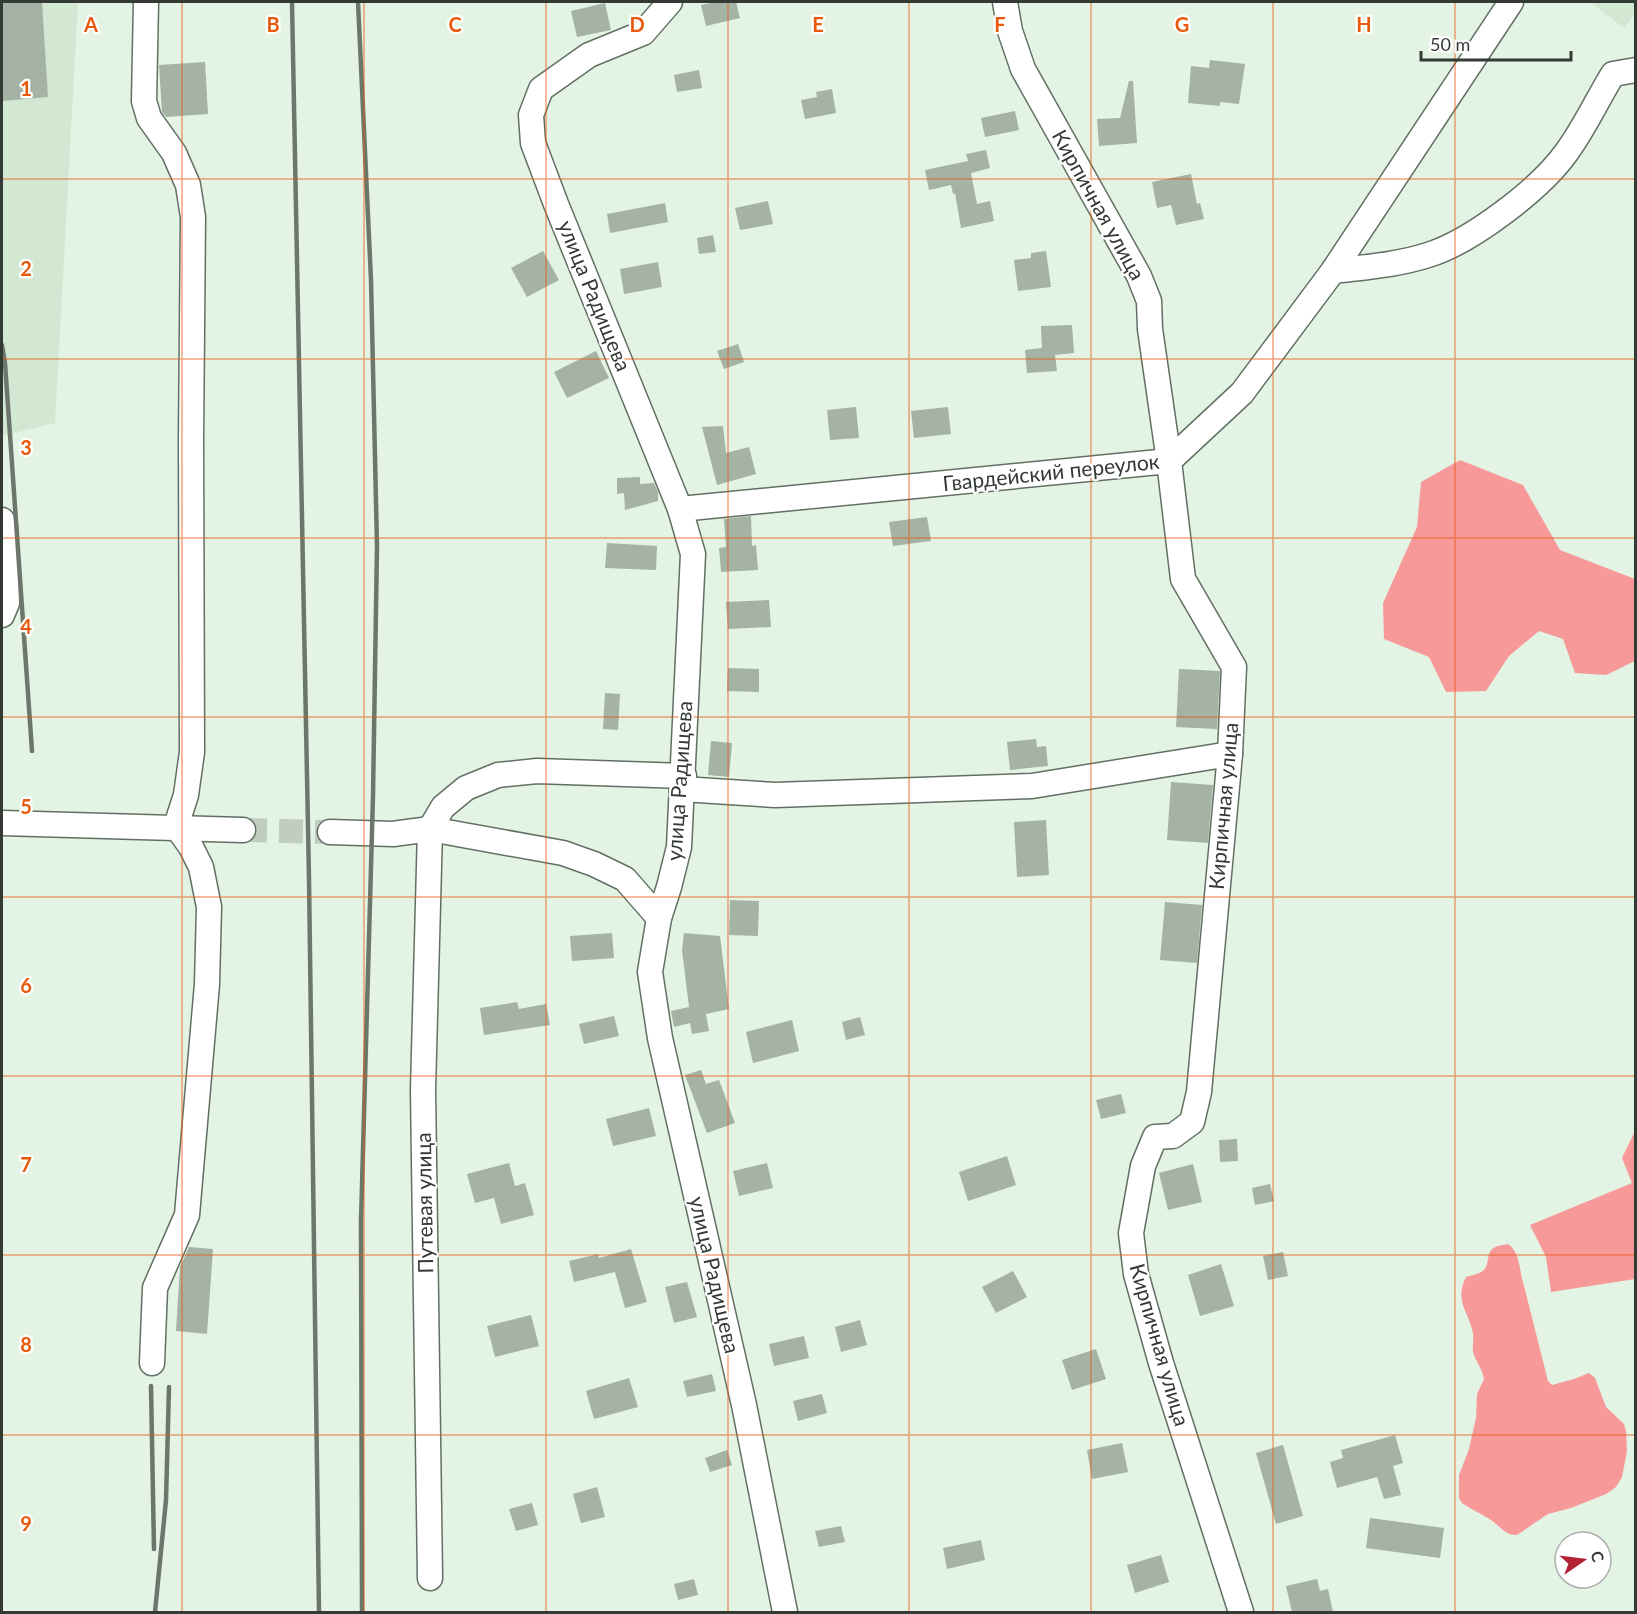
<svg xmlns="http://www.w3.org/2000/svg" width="1637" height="1614" viewBox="0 0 1637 1614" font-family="Lato,sans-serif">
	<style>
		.built { fill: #d2e8d3 }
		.water { fill: #f79998 }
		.building { fill: #a4b3a4 }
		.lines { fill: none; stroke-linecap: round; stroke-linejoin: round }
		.minor-tunnel { stroke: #c0cec1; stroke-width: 24; stroke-dasharray: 24 12; stroke-linecap: butt }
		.minor-casing { stroke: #627063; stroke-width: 27 }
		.minor { stroke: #fff; stroke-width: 24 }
		.rail { stroke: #6d766d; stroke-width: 4.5 }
		.grid { fill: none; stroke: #e8590c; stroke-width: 1.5; stroke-opacity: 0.55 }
		.labels { text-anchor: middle; stroke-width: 4.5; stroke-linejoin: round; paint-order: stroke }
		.street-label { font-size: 21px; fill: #333933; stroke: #fff }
		.grid-label { font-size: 20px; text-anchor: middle; font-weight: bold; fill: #e8590c; stroke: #fff; stroke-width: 4.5; stroke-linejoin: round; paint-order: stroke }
	</style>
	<rect width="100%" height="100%" fill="#e3f3e4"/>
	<!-- built -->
	<g class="built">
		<polygon points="2,2 78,2 55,423 2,436"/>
		<polygon points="1590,2 1635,2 1635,14 1624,28"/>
	</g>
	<!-- water -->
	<g class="water">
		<polygon points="1460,460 1523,485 1560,550 1635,579 1635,661 1606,675 1575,673 1563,639 1539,631 1509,656 1486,691 1446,692 1429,657 1384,639 1383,603 1417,527 1421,482"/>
		<polygon points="1635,1131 1635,1279 1551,1292 1546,1257 1530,1225 1632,1183 1622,1158"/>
		<path d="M1508 1244C1521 1253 1519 1272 1524 1286L1548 1381 1552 1385 1574 1379 1589 1373 1595 1378 1606 1407 1624 1424 1626 1431 1627 1451 1622 1477 1616 1487 1606 1494 1571 1508 1548 1514 1517 1535C1506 1535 1504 1530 1496 1524 1489 1517 1472 1510 1462 1503L1459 1498V1475L1469 1449 1476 1418 1477 1394 1484 1379C1482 1368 1475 1360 1473 1352 1472 1346 1474 1339 1473 1333 1468 1310 1454 1301 1466 1277 1472 1275 1480 1274 1484 1270 1493 1258 1481 1247 1508 1244Z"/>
	</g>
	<!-- building -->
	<g class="building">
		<polygon points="2,2 42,2 48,97 2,101"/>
		<polygon points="716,2 736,2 740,18 706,26 701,5"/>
		<polygon points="605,3 611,30 577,37 571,11"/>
		<polygon points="1210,60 1245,64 1239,104 1220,102 1220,106 1188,103 1191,66 1209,68"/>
		<polygon points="205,62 208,114 166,117 162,112 159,65"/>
		<polygon points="699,70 702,88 677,92 674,75"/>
		<polygon points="1129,81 1133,81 1137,143 1099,146 1097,119 1120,118"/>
		<polygon points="832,89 836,113 805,119 801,100 817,97 816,92"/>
		<polygon points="1015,111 1019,130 985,137 981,118"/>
		<polygon points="986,150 990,168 971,173 977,204 990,201 994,221 961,228 955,193 953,194 951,185 929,190 925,170 968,161 966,154"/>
		<polygon points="1191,174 1197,204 1200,203 1204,219 1176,225 1171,205 1157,208 1152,182"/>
		<polygon points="768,201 773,224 740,230 735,208"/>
		<polygon points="665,203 668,222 610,233 607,214"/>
		<polygon points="713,235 716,252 699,254 697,238"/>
		<polygon points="543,251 559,280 527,297 511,268"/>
		<polygon points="1046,251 1051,287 1018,291 1014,260 1031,258 1031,253"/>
		<polygon points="658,262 662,287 624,294 620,269"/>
		<polygon points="1072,325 1074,353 1055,355 1057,371 1027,373 1025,350 1042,348 1041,326"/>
		<polygon points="738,344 744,362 724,369 717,351"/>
		<polygon points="596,351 609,378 567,398 554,372"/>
		<polygon points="856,407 859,438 830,440 827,410"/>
		<polygon points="948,407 951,434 914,438 911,411"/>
		<polygon points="723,426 726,453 749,447 756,474 717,485 702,427"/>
		<polygon points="640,477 640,484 654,483 658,492 658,501 625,510 624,493 617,494 617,478"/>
		<polygon points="751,516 752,546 756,545 758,570 721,572 719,548 726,547 724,519"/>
		<polygon points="927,517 931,541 893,546 889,522"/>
		<polygon points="607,543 657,546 656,570 605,568"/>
		<polygon points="769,600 771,627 728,629 726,602"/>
		<polygon points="728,668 759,669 759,692 727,691"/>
		<polygon points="1179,669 1220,671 1217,729 1176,727"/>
		<polygon points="605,693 620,694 618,730 603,729"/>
		<polygon points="1036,739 1037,747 1046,746 1048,766 1010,770 1007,742"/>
		<polygon points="711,741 732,743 729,777 708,775"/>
		<polygon points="1171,782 1213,785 1208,843 1167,840"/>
		<polygon points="1046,820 1049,875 1017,877 1014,822"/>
		<polygon points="730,900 759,901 758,936 729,935"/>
		<polygon points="1165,902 1202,905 1197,963 1160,960"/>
		<polygon points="612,933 614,958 572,961 570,936"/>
		<polygon points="684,933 720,936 729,1009 706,1014 709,1031 692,1034 690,1023 674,1027 671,1011 689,1007 682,950"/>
		<polygon points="517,1002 519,1009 546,1004 550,1025 484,1035 480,1008"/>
		<polygon points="614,1016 619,1036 584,1044 579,1024"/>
		<polygon points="860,1017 865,1035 846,1040 842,1022"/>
		<polygon points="792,1020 799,1051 753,1063 746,1032"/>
		<polygon points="701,1070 706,1084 719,1080 735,1123 707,1133 685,1075"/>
		<polygon points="1121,1094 1126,1113 1101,1119 1096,1100"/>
		<polygon points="649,1108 656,1136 613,1146 606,1119"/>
		<polygon points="1237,1139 1238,1161 1220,1162 1219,1140"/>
		<polygon points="1007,1156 1016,1185 968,1201 959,1172"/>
		<polygon points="509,1163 515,1186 525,1183 534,1215 501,1224 494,1198 475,1203 467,1174"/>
		<polygon points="767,1163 773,1188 739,1196 733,1171"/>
		<polygon points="1193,1164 1202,1202 1168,1210 1159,1173"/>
		<polygon points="1270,1184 1274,1201 1255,1205 1252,1188"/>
		<polygon points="189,1247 213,1249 207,1334 176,1331 180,1267"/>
		<polygon points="631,1249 647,1302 625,1308 615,1272 574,1282 569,1261 598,1254 599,1258"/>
		<polygon points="1283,1252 1288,1276 1268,1280 1263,1256"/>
		<polygon points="1221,1264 1234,1306 1200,1316 1188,1275"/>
		<polygon points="1013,1271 1027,1297 996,1313 982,1287"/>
		<polygon points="687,1282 697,1317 674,1323 665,1287"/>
		<polygon points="531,1315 539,1346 495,1357 487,1326"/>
		<polygon points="860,1320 867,1345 841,1352 835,1327"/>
		<polygon points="804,1336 809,1358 774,1366 769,1344"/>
		<polygon points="1096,1349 1106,1379 1072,1390 1062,1360"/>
		<polygon points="712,1374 716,1391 687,1397 683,1381"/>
		<polygon points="629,1378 638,1407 594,1419 586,1391"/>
		<polygon points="822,1394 827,1413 798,1421 793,1401"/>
		<polygon points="1395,1435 1403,1463 1393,1466 1401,1495 1384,1499 1377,1477 1337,1488 1330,1462 1343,1458 1341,1450"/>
		<polygon points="1122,1443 1128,1472 1092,1479 1087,1450"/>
		<polygon points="1283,1445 1303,1516 1276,1524 1256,1453"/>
		<polygon points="727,1450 732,1465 710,1472 705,1458"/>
		<polygon points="597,1487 605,1517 581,1523 573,1494"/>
		<polygon points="532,1503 538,1525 516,1531 509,1509"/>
		<polygon points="1370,1518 1444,1528 1440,1558 1366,1548"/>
		<polygon points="841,1526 845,1542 819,1547 815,1531"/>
		<polygon points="981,1540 985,1560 947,1569 943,1548"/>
		<polygon points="1161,1555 1169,1582 1135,1593 1127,1565"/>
		<polygon points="694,1579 698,1595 678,1600 674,1584"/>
		<polygon points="1317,1579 1320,1591 1328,1589 1333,1612 1292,1612 1286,1586"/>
	</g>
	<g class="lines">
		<!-- minor-tunnel -->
		<polyline class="minor-tunnel" points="243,830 330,832"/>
		<defs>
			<g id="minor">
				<polyline points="146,2 144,101 149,118 174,153 188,185 193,217 191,440 192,752 186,795 176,826 191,847 201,867 209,907 207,984 187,1215 155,1288 152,1363"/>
				<polyline points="670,2 643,33 589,55 541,89 531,115 533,143 556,204 680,509 693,554 679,847 669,887 659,918 650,972 660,1038 744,1405 785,1612"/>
				<polyline points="1005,2 1010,31 1023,69 1139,276 1149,301 1150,329 1169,461 1183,579 1234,667 1230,754 1199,1092 1192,1122 1173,1136 1155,1137 1143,1166 1131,1233 1136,1274 1161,1363 1241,1612"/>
				<polyline points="1333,271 1511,2"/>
				<path d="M680 509 1169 461 1242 393 1333 271C1365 267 1397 265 1428 255 1471 242 1540 189 1566 153 1584 129 1597 100 1613 74L1636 70"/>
				<polyline points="2,520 5,528 7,603 2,615"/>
				<polyline points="682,789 775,795 1032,786 1230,754"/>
				<polyline points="2,823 243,830"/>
				<polyline points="330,832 393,834 430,829 563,853 594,864 625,879 659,918"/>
				<polyline points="430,1578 423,1090 430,829 443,807 466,788 498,775 537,771 684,776"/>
			</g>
		</defs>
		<!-- minor casing -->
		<use href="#minor" class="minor-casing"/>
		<!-- minor -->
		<use href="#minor" class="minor"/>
		<!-- rail -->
		<g class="rail">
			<polyline points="292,2 309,879 319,1612"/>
			<polyline points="358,2 371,280 377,546 373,796 361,1221 362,1612"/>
			<polyline points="2,345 5,363 32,751"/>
			<polyline points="151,1386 154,1549"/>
			<polyline points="155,1612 166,1500 169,1387"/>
		</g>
	</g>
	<!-- grid -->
	<path class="grid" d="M182 2V1612M364 2V1612M546 2V1612M728 2V1612M909 2V1612M1091 2V1612M1273 2V1612M1455 2V1612M2 179H1636M2 359H1636M2 538H1636M2 717H1636M2 897H1636M2 1076H1636M2 1255H1636M2 1435H1636"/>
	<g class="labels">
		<!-- street labels -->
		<g class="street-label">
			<text transform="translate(1098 205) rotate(61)" y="7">Кирпичная улица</text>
			<text transform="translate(594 296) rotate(68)" y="7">улица Радищева</text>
			<text transform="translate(1051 473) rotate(-6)" y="7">Гвардейский переулок</text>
			<text transform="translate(680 781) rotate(-86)" y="7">улица Радищева</text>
			<text transform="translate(1224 806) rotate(-85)" y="7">Кирпичная улица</text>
			<text transform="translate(425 1203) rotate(-91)" y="7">Путевая улица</text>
			<text transform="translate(714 1275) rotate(77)" y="7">улица Радищева</text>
			<text transform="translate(1159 1345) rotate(74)" y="7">Кирпичная улица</text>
		</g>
	</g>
	<g class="grid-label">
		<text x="91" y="32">A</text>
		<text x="273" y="32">B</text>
		<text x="455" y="32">C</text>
		<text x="637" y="32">D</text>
		<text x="818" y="32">E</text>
		<text x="1000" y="32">F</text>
		<text x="1182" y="32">G</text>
		<text x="1364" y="32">H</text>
		<text x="26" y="96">1</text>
		<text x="26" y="276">2</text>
		<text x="26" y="455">3</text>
		<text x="26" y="634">4</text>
		<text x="26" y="814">5</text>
		<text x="26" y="993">6</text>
		<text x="26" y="1172">7</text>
		<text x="26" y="1352">8</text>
		<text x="26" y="1531">9</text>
	</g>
	<!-- border -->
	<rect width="1637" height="1614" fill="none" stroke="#333933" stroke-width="6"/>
	<!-- north arrow -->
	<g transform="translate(1583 1560) rotate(76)"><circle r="28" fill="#ffffff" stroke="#adb0ad" stroke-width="1.5"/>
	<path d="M0-4.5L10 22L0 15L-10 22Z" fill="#b42236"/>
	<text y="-9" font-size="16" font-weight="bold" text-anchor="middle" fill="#333933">С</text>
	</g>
	<!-- scale -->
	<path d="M1421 51v9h150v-9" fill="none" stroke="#333933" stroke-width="3"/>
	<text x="1430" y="51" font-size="18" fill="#333933" stroke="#ffffff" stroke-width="4.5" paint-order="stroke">50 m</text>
</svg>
